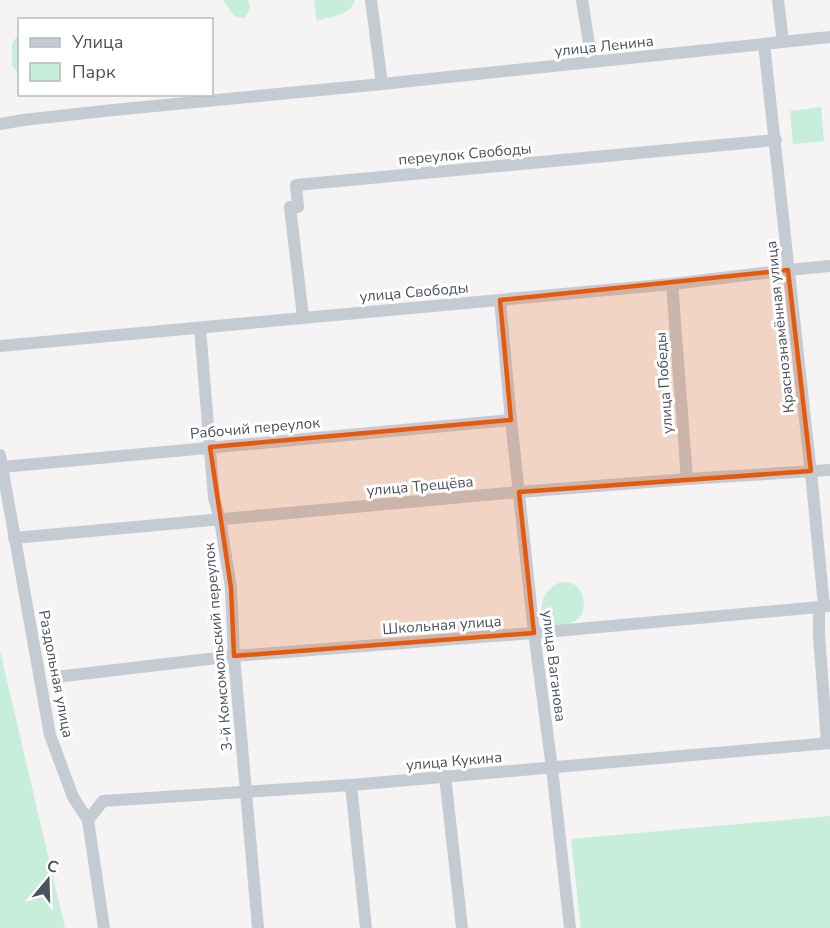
<svg xmlns="http://www.w3.org/2000/svg" width="830" height="928" viewBox="0 0 830 928" font-family="'Nunito Sans',sans-serif">
	<style>
		.green { fill: #c7eddb }
		.lines { fill: none; stroke-linecap: round; stroke-linejoin: round }
		.minor { stroke: #c5cbd3; stroke-width: 12 }
		.marked { fill: #e8590c; fill-opacity: 0.2; stroke: #e8590c; stroke-width: 4.5; stroke-linejoin: round }
		.labels { text-anchor: middle; stroke-width: 6; stroke-linejoin: round; paint-order: stroke }
		.street-label { font-size: 15px; fill: #4c535f; stroke: #fff }
	</style>
	<rect width="100%" height="100%" fill="#f5f3f3"/>
	<!-- green -->
	<g class="green">
		<path d="M223 0H247C253 5 248 12 245 18L234 16Z"/>
		<path d="M314 0H355C351 16 331 16 317 21Z"/>
		<polygon points="19,37 20,73 19,73 12,66 12,43 16,38"/>
		<polygon points="821,107 824,141 793,144 790,111"/>
		<path d="M561 582C564 583 568 582 571 583 583 587 587 604 581 615 575 624 557 631 548 622 534 609 545 588 561 582Z"/>
		<polygon points="0,651 65,928 0,928"/>
		<polygon points="830,816 830,928 581,928 571,839"/>
	</g>
	<g class="lines">
		<!-- minor -->
		<g class="minor">
			<polyline points="371,0 382,84"/>
			<polyline points="582,0 592,62"/>
			<polyline points="778,0 783,42"/>
			<polyline points="764,44 812,483 824,606"/>
			<polyline points="0,124 23,120 113,110 382,84 830,37"/>
			<polyline points="672,284 687,479"/>
			<polyline points="500,300 511,420 534,633 552,768 570,928"/>
			<polyline points="303,317 290,207 298,207 296,185 776,140"/>
			<polyline points="200,328 214,498 220,520 231,588 234,656 258,928"/>
			<polyline points="0,346 672,284 788,270 830,266"/>
			<polyline points="0,455 50,735 73,797 88,820 104,928"/>
			<polyline points="2,467 511,420"/>
			<polyline points="14,538 519,492 687,479 830,470"/>
			<polyline points="819,607 819,635 827,743"/>
			<polyline points="56,677 234,656 534,633 830,606"/>
			<polyline points="445,776 462,928"/>
			<polyline points="351,785 366,928"/>
			<polyline points="88,820 103,801 351,785 830,743"/>
		</g>
	</g>
	<!-- marked area -->
	<path class="marked" d="M788 270 811 471 519 492 534 633 234 656 231 588 210 447 511 420 500 300Z"/>
	<g class="labels">
		<!-- street labels -->
		<g class="street-label">
			<text transform="translate(604 46) rotate(-6)" y="5">улица Ленина</text>
			<text transform="translate(465 154) rotate(-5)" y="5">переулок Свободы</text>
			<text transform="translate(414 292) rotate(-5)" y="5">улица Свободы</text>
			<text transform="translate(780 327) rotate(-96)" y="5">Краснознамённая улица</text>
			<text transform="translate(664 383) rotate(-94)" y="5">улица Победы</text>
			<text transform="translate(255 428) rotate(-5)" y="5">Рабочий переулок</text>
			<text transform="translate(420 486) rotate(-5)" y="5">улица Трещёва</text>
			<text transform="translate(442 625) rotate(-4)" y="5">Школьная улица</text>
			<text transform="translate(218 647) rotate(-95)" y="5">3-й Комсомольский переулок</text>
			<text transform="translate(554 666) rotate(83)" y="5">улица Ваганова</text>
			<text transform="translate(56 674) rotate(79)" y="5">Раздольная улица</text>
			<text transform="translate(454 761) rotate(-5)" y="5">улица Кукина</text>
		</g>
	</g>
	<!-- legend -->
	<rect x="18" y="18" width="195" height="78" fill="#ffffff" stroke="#b7babf" stroke-width="1.5"/>
	<rect x="30" y="38" width="30" height="9" fill="#c5cbd3" stroke="#b7babf" stroke-width="1.5"/>
	<text x="72" y="48" font-size="18" fill="#4c535f">Улица</text>
	<rect x="30" y="63" width="30" height="18" fill="#c7eddb" stroke="#b7babf" stroke-width="1.5"/>
	<text x="72" y="78" font-size="18" fill="#4c535f">Парк</text>
	<!-- north arrow -->
	<g transform="translate(48 880) rotate(19)" stroke="#ffffff" stroke-width="4.5" paint-order="stroke">
	<path d="M0-4.5L10 22L0 15L-10 22Z" fill="#4c535f"/>
	<text y="-9" font-size="16" font-weight="bold" text-anchor="middle" fill="#4c535f">С</text>
	</g>
</svg>
